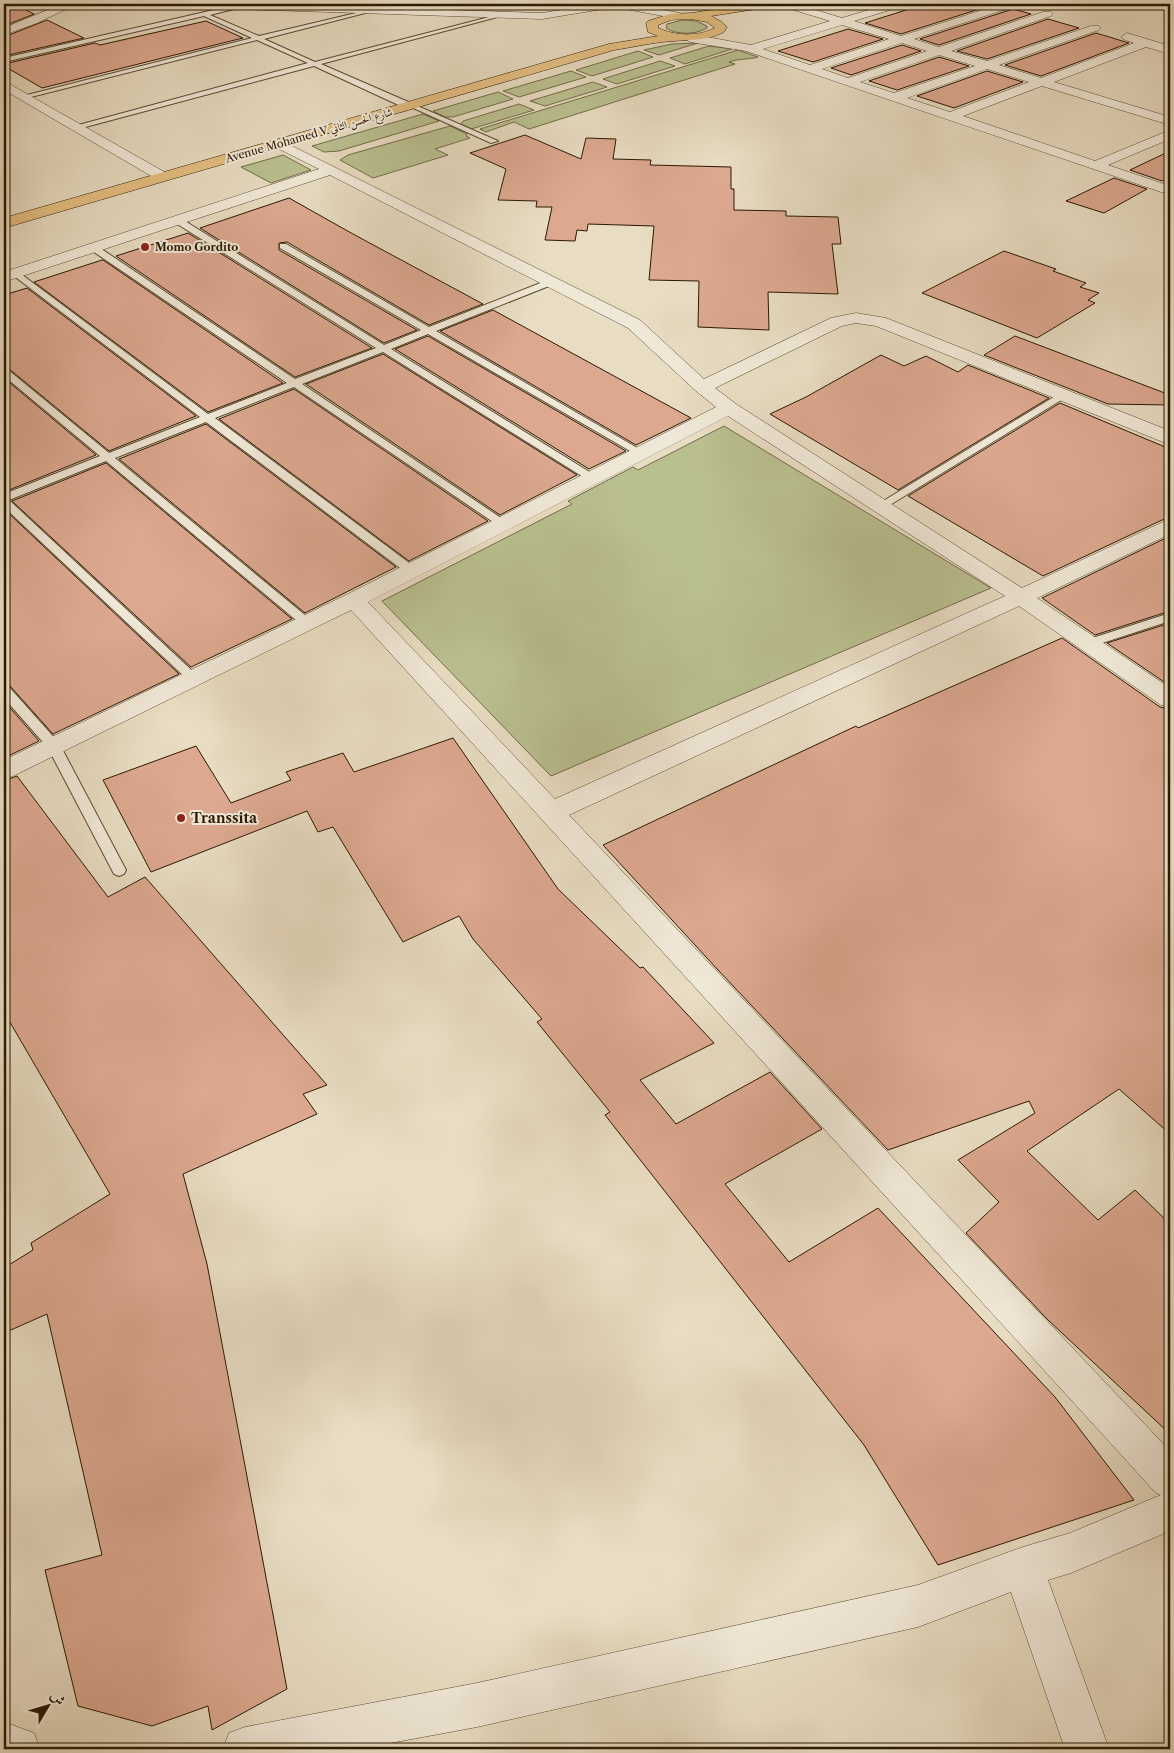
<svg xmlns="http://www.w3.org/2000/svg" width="1174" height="1753" viewBox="0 0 1174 1753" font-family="'Libre Caslon Text',Amiri,serif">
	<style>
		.green { fill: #babf90; stroke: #726c48 }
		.building { fill: #dca890; stroke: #2b1901 }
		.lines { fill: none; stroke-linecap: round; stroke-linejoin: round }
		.lane-casing { stroke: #5a4a31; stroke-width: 2 }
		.street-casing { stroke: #5a4a31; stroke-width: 1 }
		.primary-casing { stroke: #2b1901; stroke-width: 1 }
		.lane { fill: #f0e8d7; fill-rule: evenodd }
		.street { fill: #f0e8d7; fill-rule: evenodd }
		.primary { fill: #e4be81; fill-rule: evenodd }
		.poi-dot { fill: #8f2418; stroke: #f0e8d7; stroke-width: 2 }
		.labels { text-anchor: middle; stroke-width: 4; stroke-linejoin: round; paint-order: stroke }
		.far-street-label { font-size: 11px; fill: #2b1901; stroke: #f0e8d7 }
		.far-poi-label { font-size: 11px; font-weight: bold; fill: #2b1901; stroke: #f0e8d7; text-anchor: start }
		.poi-label { font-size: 14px; font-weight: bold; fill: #2b1901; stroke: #f0e8d7; text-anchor: start }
	</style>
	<rect width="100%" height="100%" fill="#e8dcc2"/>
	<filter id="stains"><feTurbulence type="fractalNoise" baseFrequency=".004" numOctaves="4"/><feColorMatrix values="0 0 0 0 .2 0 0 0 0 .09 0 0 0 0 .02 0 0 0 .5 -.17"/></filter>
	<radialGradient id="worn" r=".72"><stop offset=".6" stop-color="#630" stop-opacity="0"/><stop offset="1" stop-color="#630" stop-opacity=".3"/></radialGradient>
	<!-- green -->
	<g class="green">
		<path d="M682 20 696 21 707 26V28C695 35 677 35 666 28L667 24Z"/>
		<polygon points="698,43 659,55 644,50 672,44"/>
		<polygon points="709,46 732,49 685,64 670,58"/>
		<path d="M738 50 758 57C747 60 741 58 729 62L735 64 529 129 514 122 486 132 480 129Z"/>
		<polygon points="638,51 653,57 592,76 576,70"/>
		<polygon points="660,61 675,66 617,84 603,79"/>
		<polygon points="571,71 586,77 519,97 503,91"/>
		<polygon points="593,82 607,87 545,106 530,101"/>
		<polygon points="498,92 513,99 453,117 445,117 433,111"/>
		<polygon points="519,104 534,110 471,129 461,124 463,121"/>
		<polygon points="423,114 439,121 339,151 324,152 312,146"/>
		<polygon points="450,126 467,134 466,136 470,138 435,149 448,155 373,178 340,160 348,155"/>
		<polygon points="283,155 311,170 271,183 241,167"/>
		<polygon points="724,426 991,588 551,776 382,601 572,504 568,501 633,467 638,470"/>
	</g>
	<!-- building -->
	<g class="building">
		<polygon points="925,4 995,4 901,34 865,23"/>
		<polygon points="18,6 34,14 4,26 4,10"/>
		<polygon points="1013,9 1031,14 939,45 920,39"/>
		<polygon points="1048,19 1079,28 987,59 957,51"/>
		<polygon points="47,20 84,38 4,56 4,37"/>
		<polygon points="206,21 243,38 42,88 4,66 4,64 95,43 100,45"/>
		<polygon points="848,29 883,39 813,62 778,51"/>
		<polygon points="1096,33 1129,43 1041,76 1005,65"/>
		<polygon points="902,45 921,51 851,75 831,68"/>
		<polygon points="939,57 969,66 897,90 869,81"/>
		<polygon points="987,71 1023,82 954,108 917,96"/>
		<polygon points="525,135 581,159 586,138 616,139 613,159 651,160 650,165 731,167 731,189 734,189 734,210 786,211 786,216 838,217 841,244 832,244 838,294 768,292 769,330 698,327 699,281 649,280 654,226 588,224 587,231 577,230 575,241 545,240 552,207 536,207 537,201 498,200 506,169 470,153"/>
		<polygon points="1170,151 1170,176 1162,181 1130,170"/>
		<polygon points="1114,178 1147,189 1104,213 1066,201"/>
		<polygon points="289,198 353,234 483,304 429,325 287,242 279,243 279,250 417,330 384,343 200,228"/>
		<polygon points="188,233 372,348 295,377 116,256"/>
		<polygon points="1004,251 1056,269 1053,271 1086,283 1080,287 1099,293 1088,300 1095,303 1037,338 922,293"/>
		<polygon points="102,260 103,260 283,383 208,412 34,282"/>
		<polygon points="27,288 196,416 109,451 8,368 4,366 4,295"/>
		<polygon points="493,310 691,418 636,445 440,331"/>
		<polygon points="428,336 626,451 589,469 395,349"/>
		<polygon points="1015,336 1170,395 1170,405 1108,404 984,355"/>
		<polygon points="383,354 577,475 500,515 306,384"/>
		<polygon points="881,355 904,366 926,356 958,372 968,365 1049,398 898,490 770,414 806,397"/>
		<polygon points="4,378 96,455 4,492"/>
		<polygon points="294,389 488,521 409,561 219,419"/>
		<polygon points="1060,403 1170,449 1170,518 1162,520 1043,576 908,496"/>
		<polygon points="206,424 396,567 305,613 119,459"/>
		<polygon points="106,463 292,619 191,667 12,501"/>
		<polygon points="4,509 179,674 53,734 10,686 4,684"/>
		<polygon points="1170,536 1170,611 1095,635 1042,598"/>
		<polygon points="1170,623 1170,686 1107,643"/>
		<polygon points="1062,638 1160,707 1170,709 1170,1134 1119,1089 1027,1151 1098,1220 1135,1190 1170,1224 1170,1434 1047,1319 966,1233 999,1202 958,1160 1035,1113 1029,1101 888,1150 718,970 603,845 856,726 858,728"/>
		<polygon points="4,701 39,741 4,758"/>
		<polygon points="453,738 558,889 640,968 643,967 714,1043 640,1080 676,1124 770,1072 822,1129 725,1184 789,1262 878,1208 1055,1397 1134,1500 938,1565 864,1445 605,1115 610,1112 537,1022 542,1019 473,939 459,916 403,942 333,827 318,832 307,811 151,872 103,780 196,746 231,803 291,780 286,772 343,753 354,772"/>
		<polygon points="17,776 108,897 145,877 327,1085 303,1094 317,1114 183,1174 207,1264 287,1689 212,1730 208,1706 152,1726 78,1706 45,1570 102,1555 47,1314 4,1333 4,1268 33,1250 31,1243 110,1194 4,1012 4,781"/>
	</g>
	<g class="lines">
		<defs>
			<g id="lane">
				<polygon points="4,4 19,4 4,8"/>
				<polygon points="240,4 242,7 210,15 259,36 369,10 369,12 264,39 315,62 501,14 501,16 321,64 498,141 491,143 411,107 405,108 314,66 78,129 71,127 308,63 257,40 23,99 19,97 252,38 204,16 4,62 4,58"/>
				<polygon points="174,218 180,218 384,345 421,330 280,248 280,244 286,244 429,327 548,280 554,280 554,284 436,331 646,453 645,455 637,455 428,334 391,349 596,476 597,478 596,480 588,480 383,352 302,384 507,522 509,524 507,526 499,526 294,387 215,418 416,568 418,571 416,574 408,574 206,422 115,458 311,620 313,623 311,626 303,626 106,461 9,500 200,678 199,681 189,681 4,507 4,494 100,456 4,376 4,368 7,369 109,453 200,417 10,273 14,270 17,271 208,414 287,383 91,250 91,246 97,246 295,379 376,348 174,222"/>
				<polygon points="1062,392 1067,395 1066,397 885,508 881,509 875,506"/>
				<polygon points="1170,613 1170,621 1090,647 1084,643 1086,640"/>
				<polygon points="4,686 9,687 59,743 126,870 124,874 119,876 114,874 48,748 4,698"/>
			</g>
			<g id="street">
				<polygon points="62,4 77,4 37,23 4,35 4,28"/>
				<polygon points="169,4 270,4 542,13 599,4 632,4 679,13 685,16 679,19 615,7 542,19 175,7"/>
				<path d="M780 4H796L842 18 888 4H904L903 6 854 21 901 36 1001 4H1018L1016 6 914 39 939 47 1043 12H1051L1053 14 1051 16 951 51 987 61 1091 26H1099L1101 28 1099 30 999 65 1041 78 1134 43 1123 39 1121 37 1127 33 1170 46V54L1146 47 1054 82 1170 117V125L1042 86 963 116 1095 161 1170 130V139L1108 165 1170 186V195L746 51 690 42 684 38 690 34 751 45 830 21 781 6ZM842 25 889 39 810 65 763 49ZM902 43 927 51 848 78 822 69ZM939 55 975 66 894 93 860 82ZM987 69 1029 82 950 112 907 98Z"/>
				<polygon points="4,81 168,174 170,177 168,180 158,180 4,90"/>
				<path d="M280 140 640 320 704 379 831 318 856 313 886 318 1170 431V444L1163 442 876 326 856 323 842 326 715 388 736 404 1022 588 1163 522 1170 520V534L1037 598 1170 688V707L1161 705 1019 606 569 815 1170 1451V1531L1071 1573 1048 1580 1109 1749H1065L1011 1592 918 1627 477 1727 358 1749H223L229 1733 245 1727 477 1683 918 1585 1023 1547 1070 1533 1161 1495 1156 1493 351 610 13 776 4 779V760L346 595 716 407 696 391 628 328 330 175 4 282V272L319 169 275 147 273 144ZM728 416 1005 596 555 799 368 602Z"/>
				<polygon points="4,1722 34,1733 40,1749 4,1749"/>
			</g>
			<path id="primary" d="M748 4H775L769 7 711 16 722 22 727 27 724 32C707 41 692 39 674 41 654 42 634 47 614 50L4 228V218L609 44 658 36 648 32 646 23 648 21 670 14 692 13ZM691 19 707 22 715 28C697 37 676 36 658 28V25L671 20Z"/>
		</defs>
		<!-- lane casing -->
		<use href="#lane" class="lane-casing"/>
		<!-- street casing -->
		<use href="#street" class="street-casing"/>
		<!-- primary casing -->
		<use href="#primary" class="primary-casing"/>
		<!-- lane -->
		<use href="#lane" class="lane"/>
		<!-- street -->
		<use href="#street" class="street"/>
		<!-- primary -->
		<use href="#primary" class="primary"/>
	</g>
	<!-- markers -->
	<g class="poi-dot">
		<circle cx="145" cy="247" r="5"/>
		<circle cx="181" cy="818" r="5"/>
	</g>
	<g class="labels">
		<!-- far-street labels -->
		<g class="far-street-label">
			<text transform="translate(309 135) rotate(-16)" y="4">Avenue Mohamed V شارع الحسن الثاني</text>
		</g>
		<!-- far-poi labels -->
		<g class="far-poi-label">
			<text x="155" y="251">Momo Gordito</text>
		</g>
		<!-- poi labels -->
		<g class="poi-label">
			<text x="191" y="823">Transsita</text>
		</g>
	</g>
	<!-- margin -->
	<rect width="1174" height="1753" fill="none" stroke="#e8dcc2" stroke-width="20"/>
	<rect x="5" y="5" width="1164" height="1743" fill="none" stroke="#2b1901" stroke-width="2.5"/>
	<rect x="10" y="10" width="1154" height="1733" fill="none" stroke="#2b1901"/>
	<!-- north arrow -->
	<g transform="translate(48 1706) rotate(52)" stroke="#f0e8d7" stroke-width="4" paint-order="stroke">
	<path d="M0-4L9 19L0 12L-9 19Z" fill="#2b1901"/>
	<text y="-8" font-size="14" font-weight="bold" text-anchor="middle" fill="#2b1901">ش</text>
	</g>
	<rect width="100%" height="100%" filter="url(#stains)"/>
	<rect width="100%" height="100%" fill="url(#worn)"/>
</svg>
